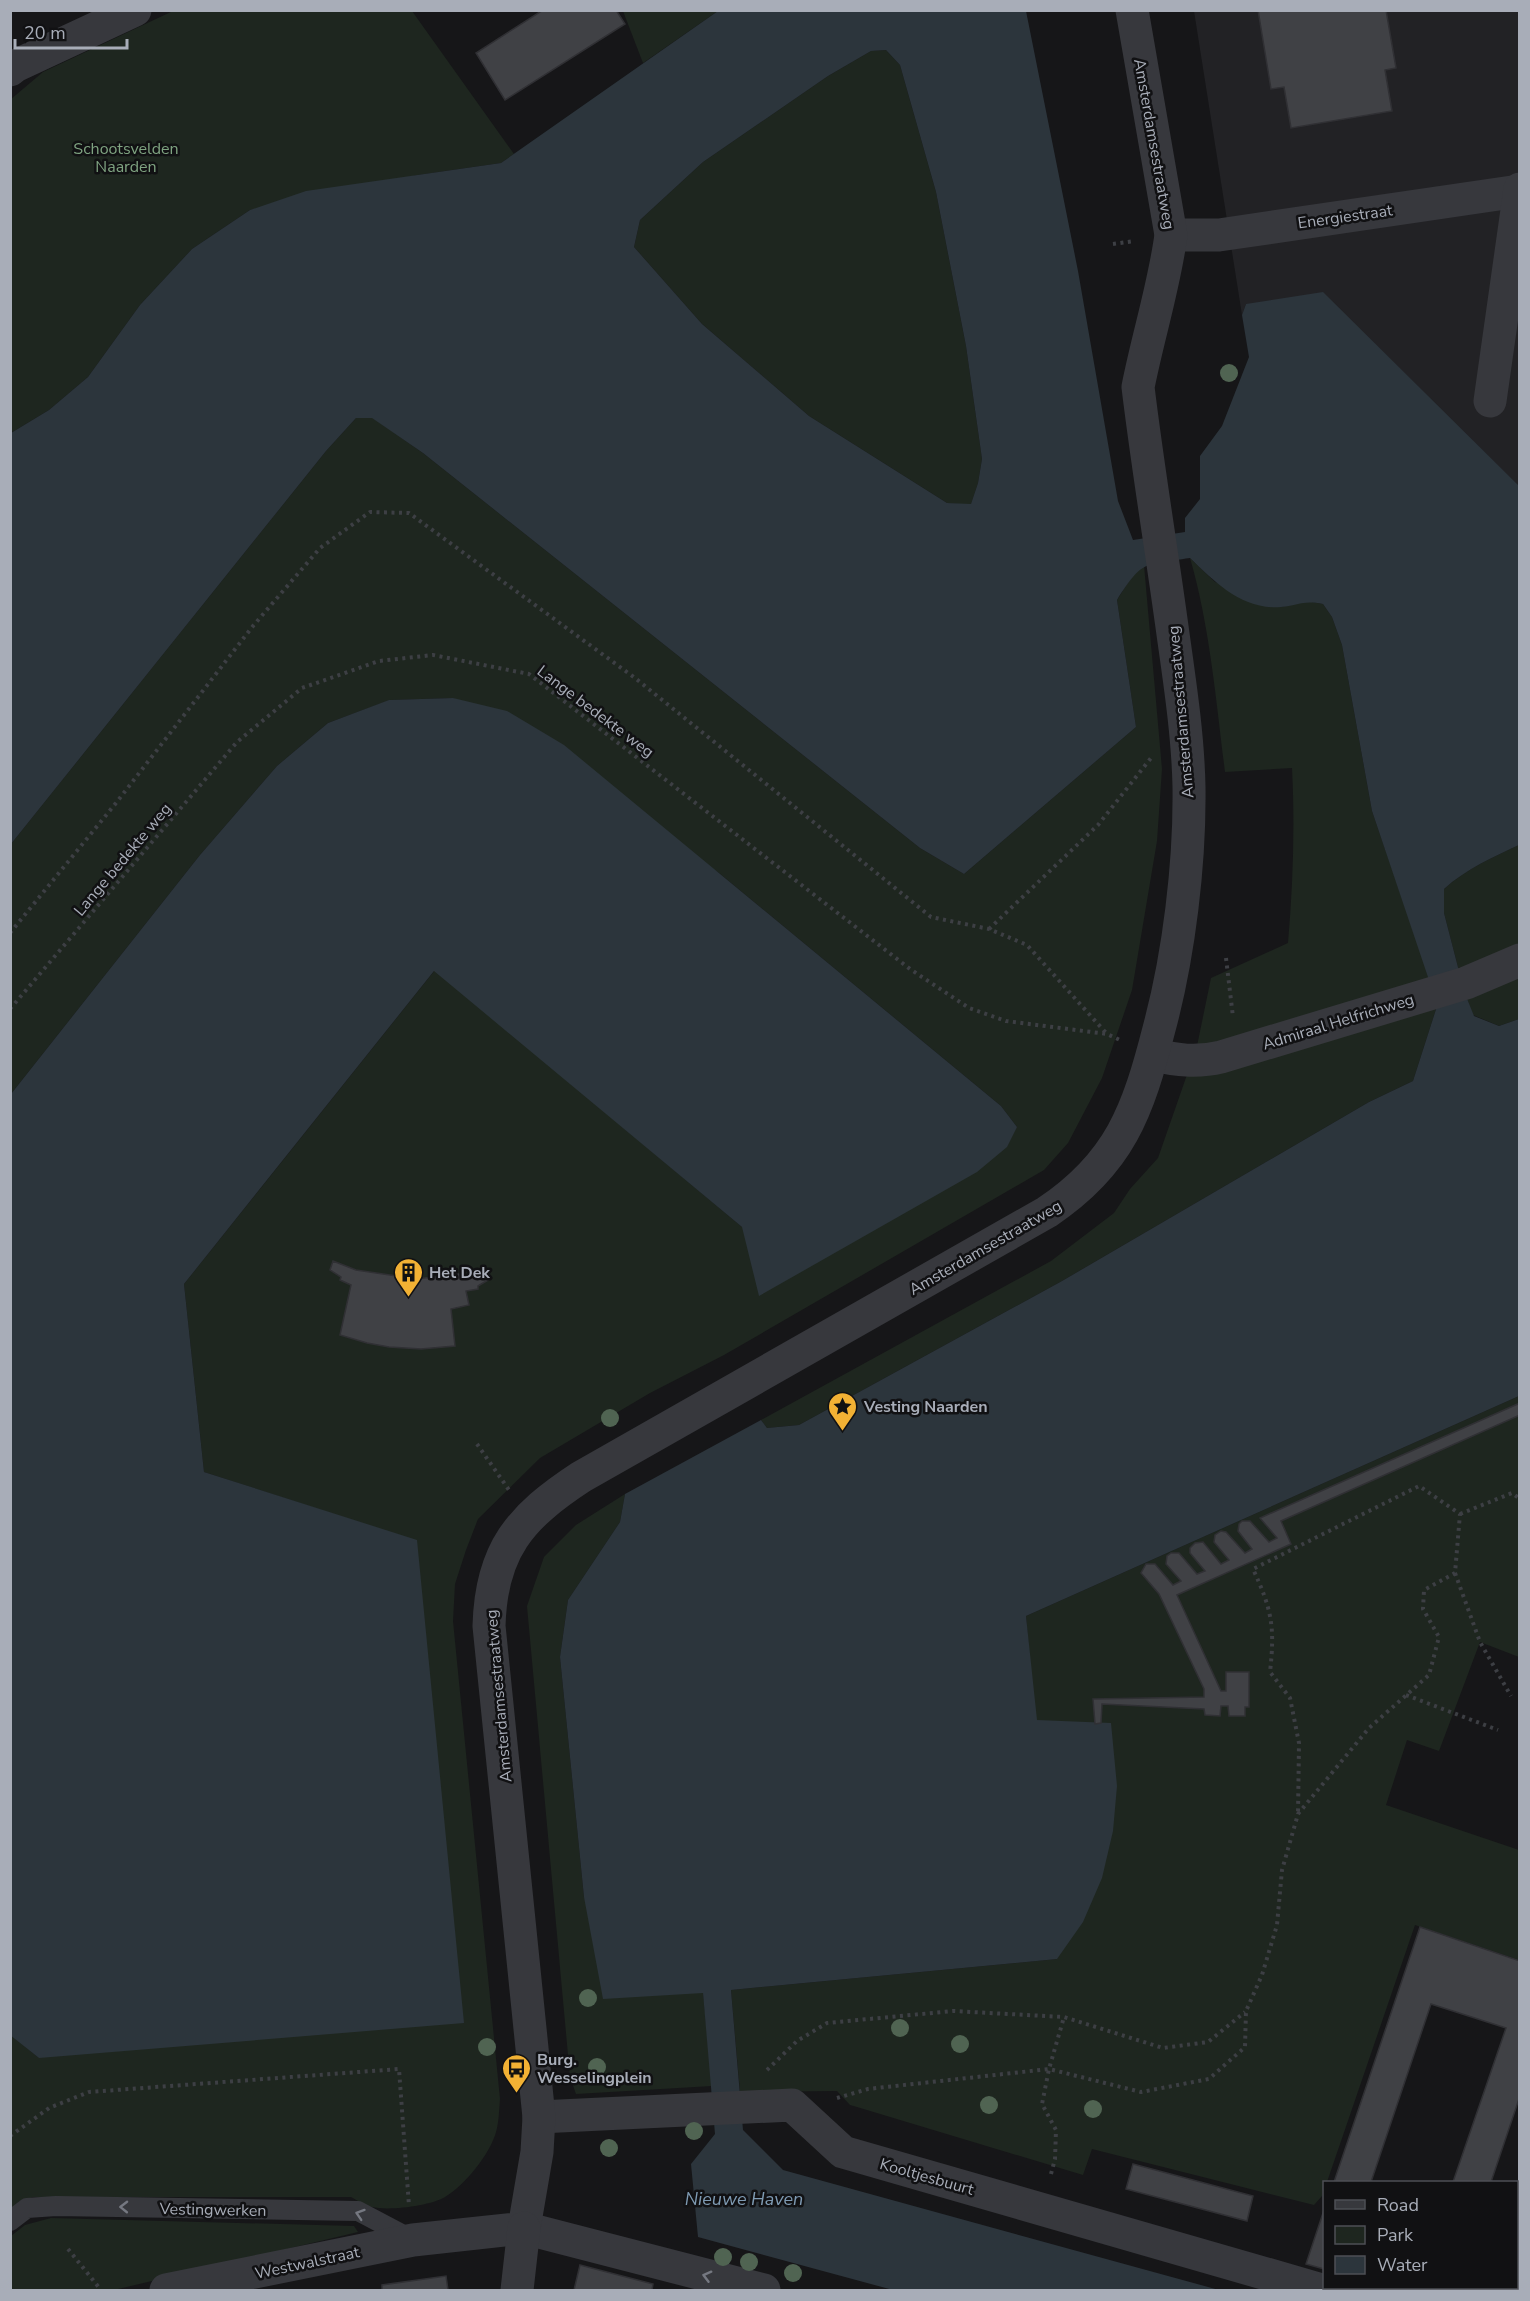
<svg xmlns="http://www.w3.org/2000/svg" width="1530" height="2301" viewBox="0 0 1530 2301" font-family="'Nunito Sans',sans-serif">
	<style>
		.built { fill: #222225 }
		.green { fill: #1e261f; fill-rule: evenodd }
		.water { fill: #2c353c; fill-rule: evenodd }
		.building { fill: #404145; stroke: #303034; stroke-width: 1.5 }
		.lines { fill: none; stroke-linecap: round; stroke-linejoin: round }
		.path { stroke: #3d3f44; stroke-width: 4; stroke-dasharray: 3 4.5; stroke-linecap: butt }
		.service { stroke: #37383d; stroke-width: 20 }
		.minor { stroke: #37383d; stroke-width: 33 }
		.tertiary { stroke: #37383d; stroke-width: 33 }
		.tree { fill: #506452 }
		.oneway { stroke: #757881 }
		.labels { text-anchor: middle; stroke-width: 5; stroke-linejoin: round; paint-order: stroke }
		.street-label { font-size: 16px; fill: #a8adb8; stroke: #111113 }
		.park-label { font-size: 16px; fill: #7fa381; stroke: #111113 }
		.poi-label { font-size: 16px; font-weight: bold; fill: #a8adb8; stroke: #111113; text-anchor: start }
		.water-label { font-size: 18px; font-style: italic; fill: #7f9bb3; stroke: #111113 }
	</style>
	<rect width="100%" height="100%" fill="#161618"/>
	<!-- built -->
	<polygon class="built" points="1194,11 1519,11 1519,542 1246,304 1242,315"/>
	<!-- green -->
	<g class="green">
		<polygon points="173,11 412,11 514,154 501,163 418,175 250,210 192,249 140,305 88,377 49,410 11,433 10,100 43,72"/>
		<polygon points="623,11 718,11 643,63"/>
		<polygon points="886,50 900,65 936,192 966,346 982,459 978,483 971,505 947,503 809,416 702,324 634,247 640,220 703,162 828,76 871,51"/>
		<path d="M356 418H373L423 453 920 848 964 874 1136 727 1117 600 1134 573 1144 565 1162 769 1157 841 1132 990 1102 1078 1068 1143 1044 1170 724 1355 650 1393 540 1458 478 1519 466 1550 455 1584 453 1621 500 2099C499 2110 499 2122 496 2132 490 2154 465 2185 445 2197 430 2206 389 2211 372 2207 365 2206 357 2200 351 2197H33L20 2201 11 2208V2035L39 2058 417 1541 204 1472 184 1284 435 970 742 1227 1017 1127 1001 1106 719 873 453 698 390 700 328 723 277 766 200 855 11 1094V844L326 451ZM333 1261 356 1270 417 1279 463 1273 469 1305 451 1309 454 1346C415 1350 378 1348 340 1335L351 1285 340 1280 341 1277 330 1270Z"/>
		<path d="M1190 558 1215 582 1281 607 1307 601 1323 604 1332 617 1342 645 1372 811 1438 1003 1413 1081 1369 1102 1062 1281 799 1425 767 1428 761 1420 1051 1261 1114 1213 1130 1189 1158 1158 1197 1046 1211 978 1288 943C1293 885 1295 827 1292 768L1225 772C1216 701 1210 627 1190 558Z"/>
		<path d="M1519 845V950L1460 975 1444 913V889C1466 869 1493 857 1519 845Z"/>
		<polygon points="1519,971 1519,1019 1499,1026 1473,1015 1464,991"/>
		<polygon points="1519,1396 1519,1657 1480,1642 1439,1751 1407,1740 1386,1805 1519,1850 1519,1960 1415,1925 1327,2182 1324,2182 1322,2196 1314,2205 1092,2149 1083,2175 857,2107 850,2105 837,2091 740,2092 731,1990 1057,1959 1026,1616"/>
		<polygon points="625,1494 620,1522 568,1600 560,1657 584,1897 703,1992 712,2086 576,2094 570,2077 527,1606 544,1557 576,1525"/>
		<polygon points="51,2218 354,2226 358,2232 114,2290 11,2290 11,2236 25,2225"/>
	</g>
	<!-- water -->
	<g class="water">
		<path d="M718 11H1026L1078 271 1118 501 1133 540 1185 532V518L1200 499V456L1222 426 1249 357 1242 315 1246 304 1323 292 1519 486V845C1493 857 1466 869 1444 889V913L1460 975 1430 983 1372 811 1342 645 1332 617 1323 604C1303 600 1300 605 1281 607 1242 610 1216 583 1190 558 1144 565 1143 559 1117 600L1136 727 964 874 920 848 423 453 372 418H356L326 451 11 844V433L49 410 88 377 140 305 192 249 250 210 306 191 501 163ZM886 50 900 65 936 192 966 346 982 459 978 483 971 504 947 503 809 416 702 324 634 247 640 220 703 162 828 76 871 51Z"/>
		<polygon points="453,698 507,711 564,745 1001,1106 1017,1127 1007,1147 977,1172 759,1296 742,1227 434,971 184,1284 204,1472 417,1540 464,2023 39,2058 10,2035 11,1094 200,855 277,766 328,723 389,700"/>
		<polygon points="1464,991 1474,1016 1499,1026 1519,1019 1519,1396 1026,1616 1037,1720 1111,1723 1117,1786 1113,1831 1102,1878 1083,1922 1057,1959 731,1990 743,2130 783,2170 1219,2290 893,2290 698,2237 691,2164 715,2134 703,1993 603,1999 584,1897 560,1657 568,1600 620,1522 625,1494 761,1420 767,1428 799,1425 1062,1281 1369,1102 1413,1081 1438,1003"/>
	</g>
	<!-- building -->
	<g class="building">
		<polygon points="543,10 616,10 625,24 505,100 476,53"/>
		<polygon points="1258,10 1386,10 1396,68 1385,70 1392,111 1291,128 1284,87 1271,89"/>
		<polygon points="333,1261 356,1270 417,1279 463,1273 463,1276 487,1271 488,1280 478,1286 478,1289 466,1291 469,1305 451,1309 455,1346 421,1349 389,1347 367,1343 340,1335 351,1285 340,1280 341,1277 330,1270"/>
		<polygon points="1520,1403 1520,1415 1281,1521 1291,1544 1177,1595 1221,1691 1226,1691 1226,1672 1249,1672 1249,1707 1245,1707 1245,1716 1229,1716 1228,1706 1221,1706 1220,1716 1205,1715 1204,1709 1102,1704 1101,1723 1095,1724 1093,1699 1204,1697 1204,1689 1159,1594 1141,1573 1146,1564 1155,1564 1173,1585 1181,1581 1166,1564 1167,1556 1171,1553 1179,1553 1197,1574 1205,1571 1190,1553 1190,1548 1195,1543 1203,1542 1221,1564 1229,1560 1214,1542 1215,1535 1221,1531 1226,1532 1245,1553 1252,1549 1238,1531 1239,1524 1242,1521 1250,1521 1269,1542 1277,1538 1260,1518"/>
		<polygon points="1420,1927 1520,1961 1520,2096 1491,2182 1453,2182 1506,2028 1431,2004 1371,2182 1334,2182"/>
		<polygon points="1133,2164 1253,2196 1247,2221 1126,2189"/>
		<polygon points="1324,2210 1324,2269 1306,2264"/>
		<polygon points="580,2265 653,2284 652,2290 574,2290"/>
		<polygon points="446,2276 448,2290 382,2290 382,2285"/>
		<polygon points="1391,2288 1456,2288 1455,2290 1402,2290"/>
	</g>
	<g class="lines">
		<!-- path -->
		<g class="path">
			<polyline points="1113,244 1135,241"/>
			<polyline points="989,929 1098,825 1151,758"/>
			<polyline points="10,933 116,803 253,626 320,548 370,512 409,513 635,678 931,917 989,929 1027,945 1107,1034"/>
			<polyline points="1226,958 1233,1017"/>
			<polyline points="10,1009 237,742 302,688 379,661 433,655 529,674 910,969 969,1008 1006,1021 1107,1034 1120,1040"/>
			<polyline points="477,1444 509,1490"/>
			<polyline points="1460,1514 1512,1493 1520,1499"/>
			<polyline points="1455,1573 1480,1642 1511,1696"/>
			<polyline points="1406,1695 1498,1730"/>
			<polyline points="767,2070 797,2041 827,2023 953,2011 1064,2017 1163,2048 1208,2042 1245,2012"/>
			<path d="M837 2098 868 2089 1049 2069 1141 2092 1209 2079 1245 2047 1246 2011 1262 1975 1277 1925 1282 1870 1298 1814 1369 1728 1429 1675 1439 1637 1423 1609 1424 1590 1455 1573 1460 1514 1419 1486 1253 1569C1272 1610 1275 1627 1270 1672L1290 1698 1299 1743 1298 1814"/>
			<polyline points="10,2136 49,2108 89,2092 399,2069 409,2206"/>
			<polyline points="1051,2174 1055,2159 1056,2130 1042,2104 1049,2069 1064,2017"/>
			<polyline points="68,2249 101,2290"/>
		</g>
		<!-- service -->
		<polyline class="service" points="10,2221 27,2208 56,2206 358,2211 413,2240"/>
		<!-- minor -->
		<g class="minor">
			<polyline points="10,70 15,66 135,10"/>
			<polyline points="1171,235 1219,235 1519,191"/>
			<polyline points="1490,401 1520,189"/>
			<path d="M1153 1055C1177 1060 1196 1063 1221 1057L1466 983 1520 960"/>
			<polyline points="539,2117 792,2105 843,2152 1322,2290"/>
			<polyline points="524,2228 764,2290"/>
		</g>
		<!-- tertiary -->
		<g class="tertiary">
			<path d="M166 2290 413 2240 524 2228 537 2152 539 2117 489 1626C491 1550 520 1517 581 1477L1047 1212C1120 1163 1138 1111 1159 1029 1179 955 1190 863 1189 787 1188 736 1180 684 1173 634 1162 552 1148 470 1138 387 1148 336 1164 287 1171 235L1132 10"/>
			<polyline points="517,2290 524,2228"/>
		</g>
	</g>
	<!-- trees -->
	<g class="tree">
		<circle cx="1229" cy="373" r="9"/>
		<circle cx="610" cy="1418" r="9"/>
		<circle cx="588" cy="1998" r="9"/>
		<circle cx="900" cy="2028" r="9"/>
		<circle cx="960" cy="2044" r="9"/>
		<circle cx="487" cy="2047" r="9"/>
		<circle cx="597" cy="2067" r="9"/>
		<circle cx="989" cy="2105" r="9"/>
		<circle cx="1093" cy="2109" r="9"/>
		<circle cx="694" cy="2131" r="9"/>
		<circle cx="609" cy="2148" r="9"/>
		<circle cx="723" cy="2257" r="9"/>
		<circle cx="749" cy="2262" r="9"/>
		<circle cx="793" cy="2273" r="9"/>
	</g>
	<!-- one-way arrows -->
	<defs><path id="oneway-chevron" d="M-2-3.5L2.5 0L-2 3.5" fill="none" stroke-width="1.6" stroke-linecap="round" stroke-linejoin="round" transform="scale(1.5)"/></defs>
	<g class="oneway">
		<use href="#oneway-chevron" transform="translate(124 2207) rotate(-179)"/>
		<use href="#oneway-chevron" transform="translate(360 2214) rotate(-162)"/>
		<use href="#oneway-chevron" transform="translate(707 2276) rotate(-165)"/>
	</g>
	<!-- icons -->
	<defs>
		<symbol id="building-pin" viewBox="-11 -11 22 30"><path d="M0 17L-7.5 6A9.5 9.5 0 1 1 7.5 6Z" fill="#f2b134" stroke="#111113"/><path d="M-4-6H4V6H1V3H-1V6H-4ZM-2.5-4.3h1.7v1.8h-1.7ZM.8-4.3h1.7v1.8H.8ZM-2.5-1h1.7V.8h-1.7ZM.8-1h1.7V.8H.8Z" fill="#111"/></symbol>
		<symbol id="sight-pin" viewBox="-11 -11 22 30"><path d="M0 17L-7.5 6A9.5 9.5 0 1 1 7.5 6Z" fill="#f2b134" stroke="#111113"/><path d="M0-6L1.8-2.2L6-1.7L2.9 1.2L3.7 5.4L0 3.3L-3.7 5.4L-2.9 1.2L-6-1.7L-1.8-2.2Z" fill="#111"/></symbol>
		<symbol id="bus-pin" viewBox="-11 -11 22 30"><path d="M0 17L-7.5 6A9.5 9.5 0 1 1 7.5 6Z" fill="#f2b134" stroke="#111113"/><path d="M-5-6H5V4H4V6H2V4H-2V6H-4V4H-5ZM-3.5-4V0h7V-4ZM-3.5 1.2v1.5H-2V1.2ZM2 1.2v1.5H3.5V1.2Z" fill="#111"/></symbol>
	</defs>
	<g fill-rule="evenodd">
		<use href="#building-pin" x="392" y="1256" width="33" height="45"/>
		<use href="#sight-pin" x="826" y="1390" width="33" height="45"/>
		<use href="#bus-pin" x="500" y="2052" width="33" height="45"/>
	</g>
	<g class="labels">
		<!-- street labels -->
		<g class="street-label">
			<text transform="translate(1155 144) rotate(80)" y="6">Amsterdamsestraatweg</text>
			<text transform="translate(1345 216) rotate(-8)" y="6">Energiestraat</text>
			<text transform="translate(596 711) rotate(37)" y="6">Lange bedekte weg</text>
			<text transform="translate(1180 712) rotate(-95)" y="6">Amsterdamsestraatweg</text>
			<text transform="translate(122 859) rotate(-50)" y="6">Lange bedekte weg</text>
			<text transform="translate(1338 1021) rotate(-17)" y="6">Admiraal Helfrichweg</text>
			<text transform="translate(985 1247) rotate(-30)" y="6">Amsterdamsestraatweg</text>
			<text transform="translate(498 1696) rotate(-95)" y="6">Amsterdamsestraatweg</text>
			<text transform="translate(927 2176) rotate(16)" y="6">Kooltjesbuurt</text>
			<text transform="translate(213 2209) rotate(1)" y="6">Vestingwerken</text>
			<text transform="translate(307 2262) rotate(-12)" y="6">Westwalstraat</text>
		</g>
		<!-- park labels -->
		<g class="park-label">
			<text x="126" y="154">Schootsvelden<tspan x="126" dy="18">Naarden</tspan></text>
		</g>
		<!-- poi labels -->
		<g class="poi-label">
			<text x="429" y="1278">Het Dek</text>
			<text x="864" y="1412">Vesting Naarden</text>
			<text x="537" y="2065">Burg.<tspan x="537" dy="18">Wesselingplein</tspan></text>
		</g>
		<!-- water labels -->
		<g class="water-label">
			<text x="744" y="2205">Nieuwe Haven</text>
		</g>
	</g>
	<!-- border -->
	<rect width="1530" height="2301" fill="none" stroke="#a8adb8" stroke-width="24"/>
	<!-- legend -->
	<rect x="1323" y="2181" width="195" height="108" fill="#111113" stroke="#4d4f55" stroke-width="1.5"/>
	<rect x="1335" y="2200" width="30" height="9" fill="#37383d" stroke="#4d4f55" stroke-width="1.5"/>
	<text x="1377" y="2211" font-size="18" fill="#a8adb8">Road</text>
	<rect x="1335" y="2226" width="30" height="18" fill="#1e261f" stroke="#4d4f55" stroke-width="1.5"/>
	<text x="1377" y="2241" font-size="18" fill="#a8adb8">Park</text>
	<rect x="1335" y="2256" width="30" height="18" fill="#2c353c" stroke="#4d4f55" stroke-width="1.5"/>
	<text x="1377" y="2271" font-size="18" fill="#a8adb8">Water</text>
	<!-- scale -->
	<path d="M15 39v9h112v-9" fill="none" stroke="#a8adb8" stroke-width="3"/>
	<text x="24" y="39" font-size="18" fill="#a8adb8" stroke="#111113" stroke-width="4.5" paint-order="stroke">20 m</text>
</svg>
